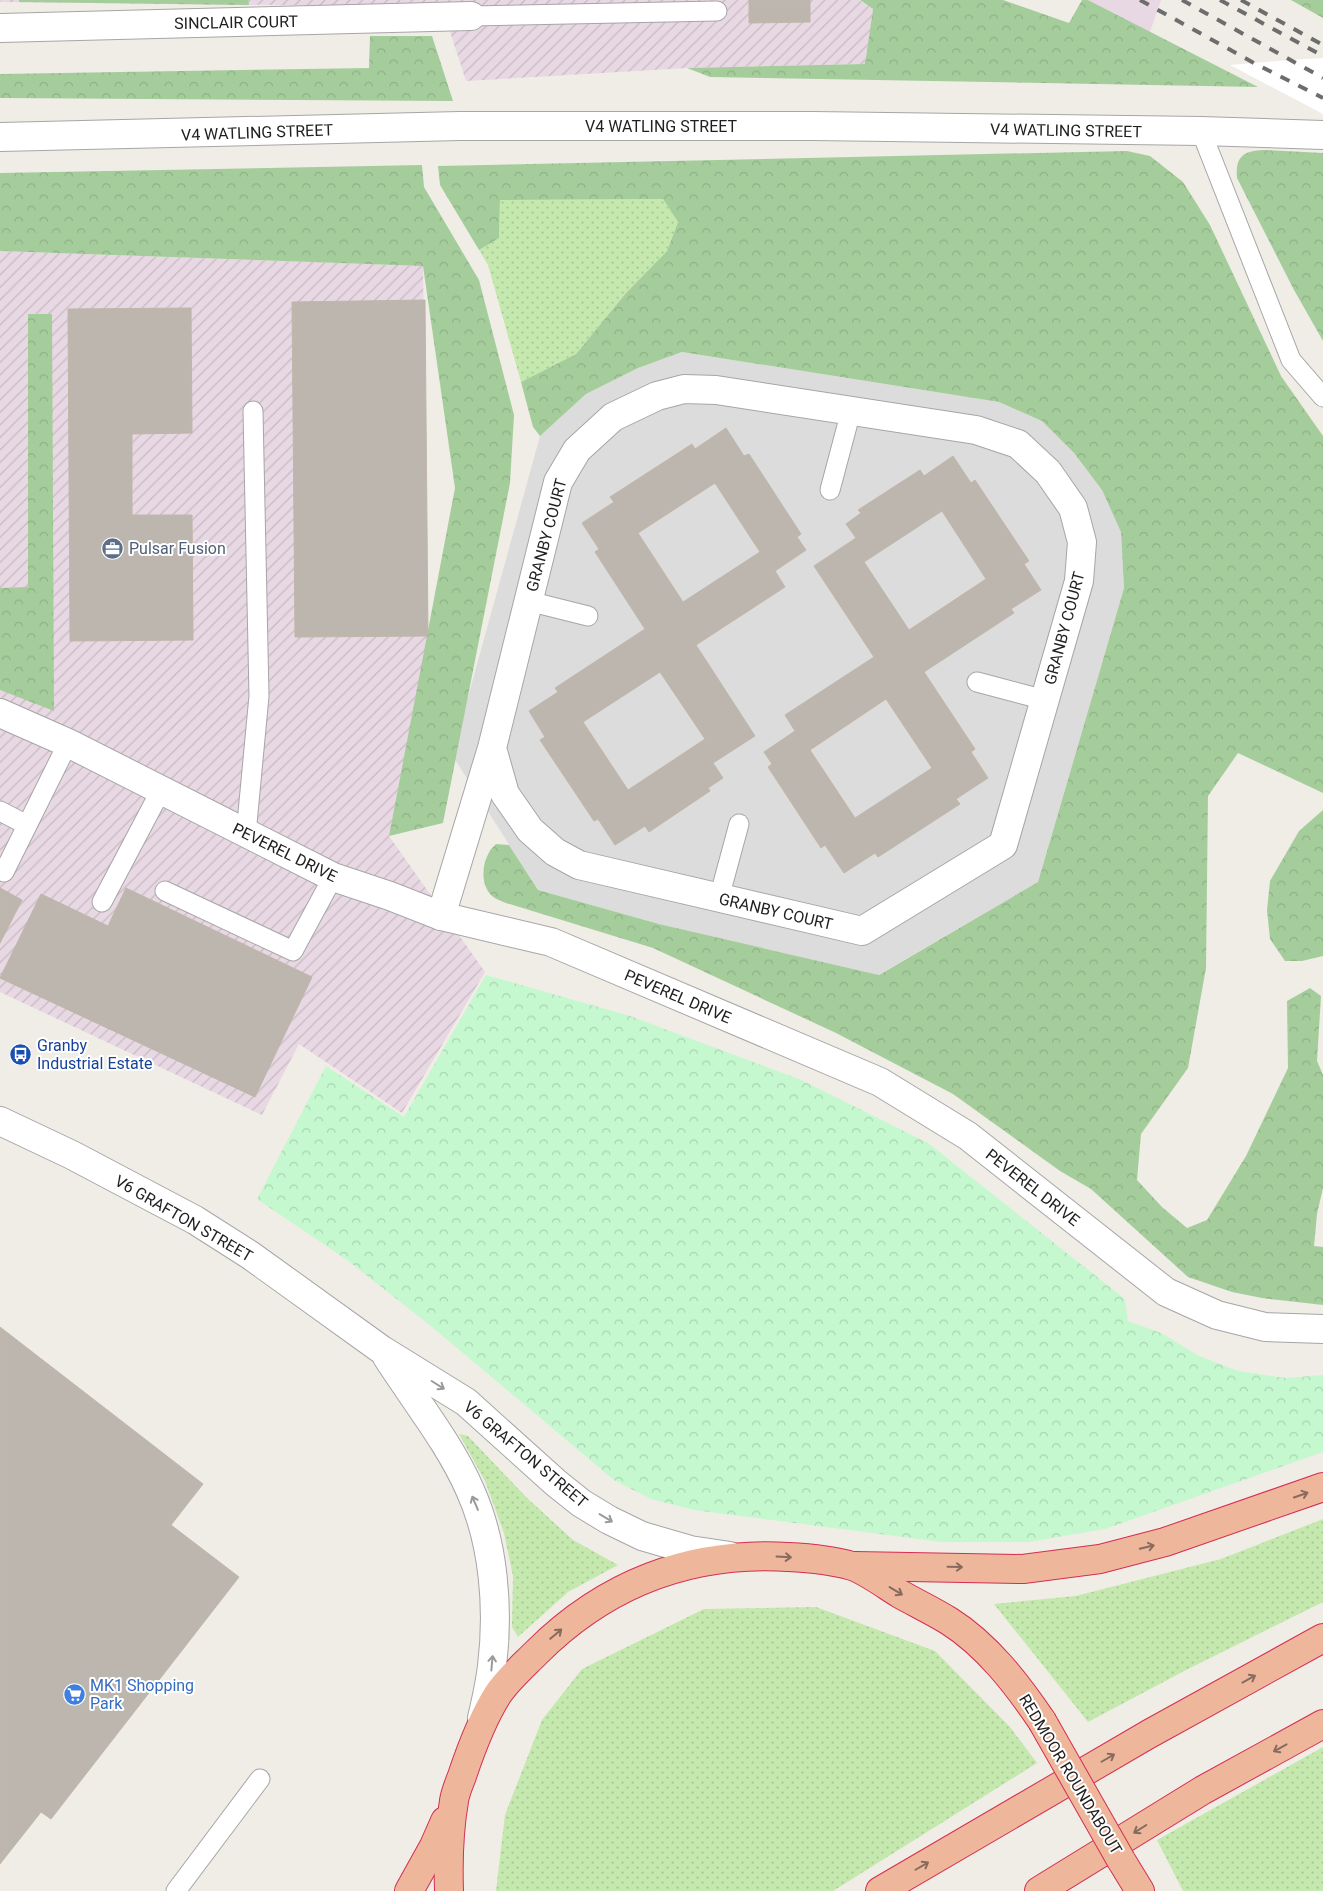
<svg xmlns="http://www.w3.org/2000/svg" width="1323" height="1891" viewBox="0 0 1323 1891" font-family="Roboto,sans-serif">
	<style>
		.residential { fill: #dddcdc }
		.industrial { fill: url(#industrial-furrows) }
		.railway { fill: #e8d8e3 }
		.grass { fill: url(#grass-dots) }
		.forest { fill: url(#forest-crowns) }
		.park { fill: url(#park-crowns) }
		.pier { fill: #fff }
		.building { fill: #bcb6af; stroke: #c1b6a9; fill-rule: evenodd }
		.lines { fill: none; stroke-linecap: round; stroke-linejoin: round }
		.service-casing { stroke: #a6a6a6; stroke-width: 21 }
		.minor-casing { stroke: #a6a6a6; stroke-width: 30 }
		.tertiary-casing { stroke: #a6a6a6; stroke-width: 30 }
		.trunk-casing { stroke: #d52c52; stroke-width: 30 }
		.service { stroke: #fff; stroke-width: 19 }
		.minor { stroke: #fff; stroke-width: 28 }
		.tertiary { stroke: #fff; stroke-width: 28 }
		.trunk { stroke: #eeb79c; stroke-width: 28 }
		.rail { stroke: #6d6d6d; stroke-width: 4; stroke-dasharray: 10 10; stroke-linecap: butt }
		.trunk-bridge-casing { stroke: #d52c52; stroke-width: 30; stroke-linecap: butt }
		.trunk-bridge { stroke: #eeb79c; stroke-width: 28 }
		.oneway { stroke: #9a9a9a }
		.oneway2 { stroke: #866b5e }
		.labels { text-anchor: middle; stroke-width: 4; stroke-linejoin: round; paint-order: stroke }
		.street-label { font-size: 16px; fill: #1f1f1f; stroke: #fff }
		.service-label { font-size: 16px; fill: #4e5e75; stroke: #fff; text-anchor: start }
		.transit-label { font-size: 16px; fill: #164399; stroke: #fff; text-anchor: start }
		.shop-label { font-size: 16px; fill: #366cbe; stroke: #fff; text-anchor: start }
	</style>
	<defs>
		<pattern id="industrial-furrows" width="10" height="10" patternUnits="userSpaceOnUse" patternTransform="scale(1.25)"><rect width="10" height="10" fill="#e8d8e3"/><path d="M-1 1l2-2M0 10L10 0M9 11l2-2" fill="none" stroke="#c7b9c2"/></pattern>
		<pattern id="grass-dots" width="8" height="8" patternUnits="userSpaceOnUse" patternTransform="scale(1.25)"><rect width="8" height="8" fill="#c4e8ae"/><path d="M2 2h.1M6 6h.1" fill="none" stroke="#a8c795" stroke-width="1.8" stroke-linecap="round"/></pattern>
		<pattern id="forest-crowns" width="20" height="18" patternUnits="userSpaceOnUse" patternTransform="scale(1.25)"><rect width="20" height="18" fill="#a5cd9c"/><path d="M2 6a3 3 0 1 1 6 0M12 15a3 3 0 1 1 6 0" fill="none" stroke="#8eb086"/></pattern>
		<pattern id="park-crowns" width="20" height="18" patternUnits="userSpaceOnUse" patternTransform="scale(1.25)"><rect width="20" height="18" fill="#c5f8cf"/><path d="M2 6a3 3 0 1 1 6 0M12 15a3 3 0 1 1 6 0" fill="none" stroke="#a9d4b1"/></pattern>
	</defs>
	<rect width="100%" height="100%" fill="#f0ede6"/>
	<!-- residential -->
	<polygon class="residential" points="682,352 999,402 1042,421 1074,453 1102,490 1121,531 1124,588 1038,882 878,975 659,924 538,890 452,755 540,436 586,394 638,368"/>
	<!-- industrial -->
	<g class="industrial">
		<polygon points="0,0 859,0 873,9 865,64 687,68 466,81 442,7 0,2"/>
		<polygon points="0,251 423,266 428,636 389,836 485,972 402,1113 299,1044 262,1115 0,992"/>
	</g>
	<!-- railway -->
	<polygon class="railway" points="1088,0 1161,0 1150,32"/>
	<!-- grass -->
	<g class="grass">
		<polygon points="663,199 678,222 667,251 626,293 576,354 521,382 488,265 479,250 499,237 500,200"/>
		<polygon points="459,1434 468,1436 526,1497 573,1540 618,1565 568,1592 518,1637 512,1627 513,1576 504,1533 485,1481"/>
		<polygon points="1323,1519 1323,1602 1186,1670 1088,1722 994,1604 1076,1596 1221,1559"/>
		<polygon points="816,1607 935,1651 1010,1727 1037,1763 833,1891 496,1891 505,1815 542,1720 582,1669 704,1609"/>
		<polygon points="1323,1747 1323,1891 1183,1891 1157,1840"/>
	</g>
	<!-- forest -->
	<g class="forest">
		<polygon points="19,0 248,0 249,5 19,2"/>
		<polygon points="860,0 1003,0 1069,23 1082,0 1088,0 1258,87 710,77 687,68 865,64 873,9"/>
		<polygon points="1291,0 1323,0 1323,18"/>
		<polygon points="370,36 432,36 453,101 0,98 0,74 369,68"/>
		<path d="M1263 150 1323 153V341L1294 290 1237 178C1235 157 1243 151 1263 150Z"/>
		<path d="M1127 151 1150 156 1183 182 1210 225 1281 376 1323 436V793L1238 753 1208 796 1206 968 1188 1068 1141 1134 1137 1180 1162 1207 1187 1228 1207 1220 1246 1156 1288 1068 1287 1001 1310 988 1321 996 1317 1061 1323 1075V1188L1317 1214 1314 1246 1323 1247V1305L1262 1298 1232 1292 1188 1277 1091 1189 1060 1171 953 1094 836 1033 653 948 506 903C501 901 495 899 491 895 478 881 483 855 496 844L509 845 538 890 659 924 879 975 1038 882 1124 588 1121 532 1102 490 1074 453 1042 421 999 402 682 352 638 368 586 394 540 436 533 427 521 382 576 354 626 293 667 251 678 222 663 199 500 200 499 238 479 250 440 185 438 166Z"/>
		<polygon points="422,165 424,187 479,280 514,415 510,483 443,823 389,836 455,488 423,266 0,251 0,173"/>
		<polygon points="28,314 52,314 54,711 0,690 0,588 28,587"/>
		<polygon points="1323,810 1323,956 1302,961 1285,961 1270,939 1267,910 1270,881 1299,831"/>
	</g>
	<!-- park -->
	<polygon class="park" points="486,975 630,1016 799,1079 928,1143 1125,1299 1128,1321 1161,1333 1199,1356 1238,1371 1286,1378 1323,1375 1323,1452 1105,1529 1028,1542 942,1542 694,1510 651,1499 614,1480 431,1326 347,1260 257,1199 326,1066 404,1117"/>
	<!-- pier -->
	<polygon class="pier" points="1323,58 1323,114 1230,65 1290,60"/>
	<!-- building -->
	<g class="building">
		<polygon points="749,0 810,0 810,22 749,23"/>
		<polygon points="425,300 428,636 295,637 292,302"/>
		<polygon points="191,308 192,433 132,434 132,515 192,515 193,640 70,641 68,309"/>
		<path d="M726 428 744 456 749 454 801 534 797 537 806 550 775 571 785 587 696 645 755 736 713 763 723 778 708 788 710 791 649 832 645 826 615 845 598 819 594 821 540 740 545 737 529 711 558 692 555 688 645 629 595 552 599 549 582 523 614 502 610 497 692 444 695 449ZM715 483 760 552 683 602 638 533ZM660 672 705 739 628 790 583 722Z"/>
		<path d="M953 456 971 483 975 480 1029 561 1024 564 1041 590 1011 609 1014 613 924 672 975 749 971 752 988 778 956 799 960 804 878 857 875 853 844 873 825 845 821 848 768 767 772 764 764 752 795 731 785 715 874 657 814 566 856 538 846 524 861 513 858 510 920 470 924 476ZM942 511 986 579 909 630 864 562ZM886 699 932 768 855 818 810 750Z"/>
		<polygon points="0,888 22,900 0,943"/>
		<polygon points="126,888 312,977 255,1097 0,978 41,894 108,926"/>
		<polygon points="0,1327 203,1484 171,1525 239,1577 51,1819 41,1812 0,1864"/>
	</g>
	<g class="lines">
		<defs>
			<g id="service">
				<polyline points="471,16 717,11"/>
				<polyline points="1201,131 1291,360 1323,397"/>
				<polyline points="830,490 851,411"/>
				<polyline points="528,601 588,616"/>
				<polyline points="977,682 1045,700"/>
				<polyline points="0,811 27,825"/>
				<polyline points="246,834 259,696 253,411"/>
				<polyline points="4,872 68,743"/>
				<polyline points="165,891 293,951 333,877"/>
				<polyline points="719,898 739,824"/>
				<polyline points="102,902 161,790"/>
				<polyline points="176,1891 260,1779"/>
			</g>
			<g id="minor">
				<polyline points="0,28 471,16"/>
				<polyline points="0,713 68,743 333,877 390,896 441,916 551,942 880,1082 968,1136 1166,1292 1217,1315 1265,1327 1323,1329"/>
				<polyline points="441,916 492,748 558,482 577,450 613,417 657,396 684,389 716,390 976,430 1018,444 1048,472 1073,508 1082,542 1079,581 1003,845 862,931 579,865 555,852 530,830 505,794 492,748"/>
			</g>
			<g id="tertiary">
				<polyline points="0,137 460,126 813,126 1201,131 1323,135"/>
				<polyline points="0,1121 72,1155 195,1220 250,1255 382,1350 466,1402 556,1483 581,1503 609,1520 642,1536 690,1550 730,1556"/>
				<path d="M387 1357C414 1399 450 1444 470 1490 494 1543 499 1609 492 1666 490 1683 486 1701 482 1718"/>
			</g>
			<g id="trunk">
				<polyline points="855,1566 1023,1569 1100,1559 1165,1542 1323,1487"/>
				<polyline points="1121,1860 1140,1891"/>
				<polyline points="409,1891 434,1846 445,1821"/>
				<path d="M449 1891C448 1861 449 1830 454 1801 455 1793 459 1784 462 1776 471 1749 482 1719 498 1694 508 1679 523 1666 536 1653 605 1584 690 1551 788 1557 809 1558 832 1560 852 1566 865 1570 887 1586 900 1594 916 1603 933 1611 949 1621 987 1645 1017 1684 1042 1721"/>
				<polyline points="880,1891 1149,1734 1323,1638"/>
				<polyline points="1039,1891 1203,1790 1323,1724"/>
			</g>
		</defs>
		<!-- service casing -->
		<use href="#service" class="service-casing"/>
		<!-- minor casing -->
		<use href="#minor" class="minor-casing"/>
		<!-- tertiary casing -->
		<use href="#tertiary" class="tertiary-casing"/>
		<!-- trunk casing -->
		<use href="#trunk" class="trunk-casing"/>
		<!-- service -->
		<use href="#service" class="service"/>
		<!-- minor -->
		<use href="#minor" class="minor"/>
		<!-- tertiary -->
		<use href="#tertiary" class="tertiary"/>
		<!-- trunk -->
		<use href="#trunk" class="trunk"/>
		<!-- rail -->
		<g class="rail">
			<polyline points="1140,0 1254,63 1323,98"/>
			<polyline points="1182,0 1323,78"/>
			<polyline points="1220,0 1323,56"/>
			<polyline points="1241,0 1323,45"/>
		</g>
		<defs>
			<polyline id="trunk-bridge" points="1042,1721 1121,1860"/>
		</defs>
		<!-- trunk-bridge casing -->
		<use href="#trunk-bridge" class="trunk-bridge-casing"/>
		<!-- trunk-bridge -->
		<use href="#trunk-bridge" class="trunk-bridge"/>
	</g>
	<!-- one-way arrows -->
	<defs><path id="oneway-shaft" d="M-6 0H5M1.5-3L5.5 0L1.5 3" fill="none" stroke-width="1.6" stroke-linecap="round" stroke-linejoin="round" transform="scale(1.25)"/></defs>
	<g class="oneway">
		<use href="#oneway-shaft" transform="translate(438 1385) rotate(32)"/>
		<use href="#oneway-shaft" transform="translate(475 1503) rotate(-113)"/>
		<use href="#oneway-shaft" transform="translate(606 1518) rotate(31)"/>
		<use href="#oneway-shaft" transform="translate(492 1663) rotate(-85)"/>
	</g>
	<g class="oneway2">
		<use href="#oneway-shaft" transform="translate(1301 1495) rotate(-19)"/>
		<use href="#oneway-shaft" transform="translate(1147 1547) rotate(-14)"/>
		<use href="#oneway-shaft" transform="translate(784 1557) rotate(3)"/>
		<use href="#oneway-shaft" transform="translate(955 1567) rotate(1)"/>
		<use href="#oneway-shaft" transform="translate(896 1591) rotate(31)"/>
		<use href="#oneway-shaft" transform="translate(556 1634) rotate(-40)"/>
		<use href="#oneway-shaft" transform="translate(1249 1679) rotate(-29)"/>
		<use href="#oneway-shaft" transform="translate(1280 1748) rotate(151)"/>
		<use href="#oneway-shaft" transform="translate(1108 1758) rotate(-30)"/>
		<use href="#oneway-shaft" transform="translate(1140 1829) rotate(148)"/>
		<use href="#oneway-shaft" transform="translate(922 1866) rotate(-30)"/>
	</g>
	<!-- icons -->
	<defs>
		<symbol id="office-disc" viewBox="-11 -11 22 22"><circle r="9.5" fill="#5c6f8a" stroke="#fff"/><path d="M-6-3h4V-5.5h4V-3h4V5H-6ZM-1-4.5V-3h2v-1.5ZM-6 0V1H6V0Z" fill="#fff"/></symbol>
		<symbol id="bus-disc" viewBox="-11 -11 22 22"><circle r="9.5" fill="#1a4fb4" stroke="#fff"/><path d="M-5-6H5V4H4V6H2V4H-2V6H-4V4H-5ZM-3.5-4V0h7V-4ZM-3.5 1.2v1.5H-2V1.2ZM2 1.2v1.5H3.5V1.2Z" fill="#fff"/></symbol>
		<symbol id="supermarket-disc" viewBox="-11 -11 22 22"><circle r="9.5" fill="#3f7fe0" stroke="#fff"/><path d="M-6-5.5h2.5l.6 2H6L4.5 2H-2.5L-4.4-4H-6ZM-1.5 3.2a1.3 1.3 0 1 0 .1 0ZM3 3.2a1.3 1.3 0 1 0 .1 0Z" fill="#fff"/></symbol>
	</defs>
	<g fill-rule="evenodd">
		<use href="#office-disc" x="100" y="536" width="25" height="25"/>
		<use href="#bus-disc" x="8" y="1042" width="25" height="25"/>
		<use href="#supermarket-disc" x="62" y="1682" width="25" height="25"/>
	</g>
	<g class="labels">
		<!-- street labels -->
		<g class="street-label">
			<text transform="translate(236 22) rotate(-1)" y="6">SINCLAIR COURT</text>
			<text x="661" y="132">V4 WATLING STREET</text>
			<text transform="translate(1066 130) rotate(1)" y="6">V4 WATLING STREET</text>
			<text transform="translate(257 132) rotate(-2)" y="6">V4 WATLING STREET</text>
			<text transform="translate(546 535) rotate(-75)" y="6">GRANBY COURT</text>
			<text transform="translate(1064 628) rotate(-75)" y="6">GRANBY COURT</text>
			<text transform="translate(285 852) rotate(26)" y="6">PEVEREL DRIVE</text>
			<text transform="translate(776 911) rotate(13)" y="6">GRANBY COURT</text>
			<text transform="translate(678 996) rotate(23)" y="6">PEVEREL DRIVE</text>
			<text transform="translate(1033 1187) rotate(38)" y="6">PEVEREL DRIVE</text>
			<text transform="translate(184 1218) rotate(30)" y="6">V6 GRAFTON STREET</text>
			<text transform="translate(526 1454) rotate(40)" y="6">V6 GRAFTON STREET</text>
			<text transform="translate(1071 1774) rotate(59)" y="6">REDMOOR ROUNDABOUT</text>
		</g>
		<!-- service labels -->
		<g class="service-label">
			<text x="129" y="554">Pulsar Fusion</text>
		</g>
		<!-- transit labels -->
		<g class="transit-label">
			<text x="37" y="1051">Granby<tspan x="37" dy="18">Industrial Estate</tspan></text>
		</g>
		<!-- shop labels -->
		<g class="shop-label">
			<text x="90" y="1691">MK1 Shopping<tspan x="90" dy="18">Park</tspan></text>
		</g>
	</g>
</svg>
